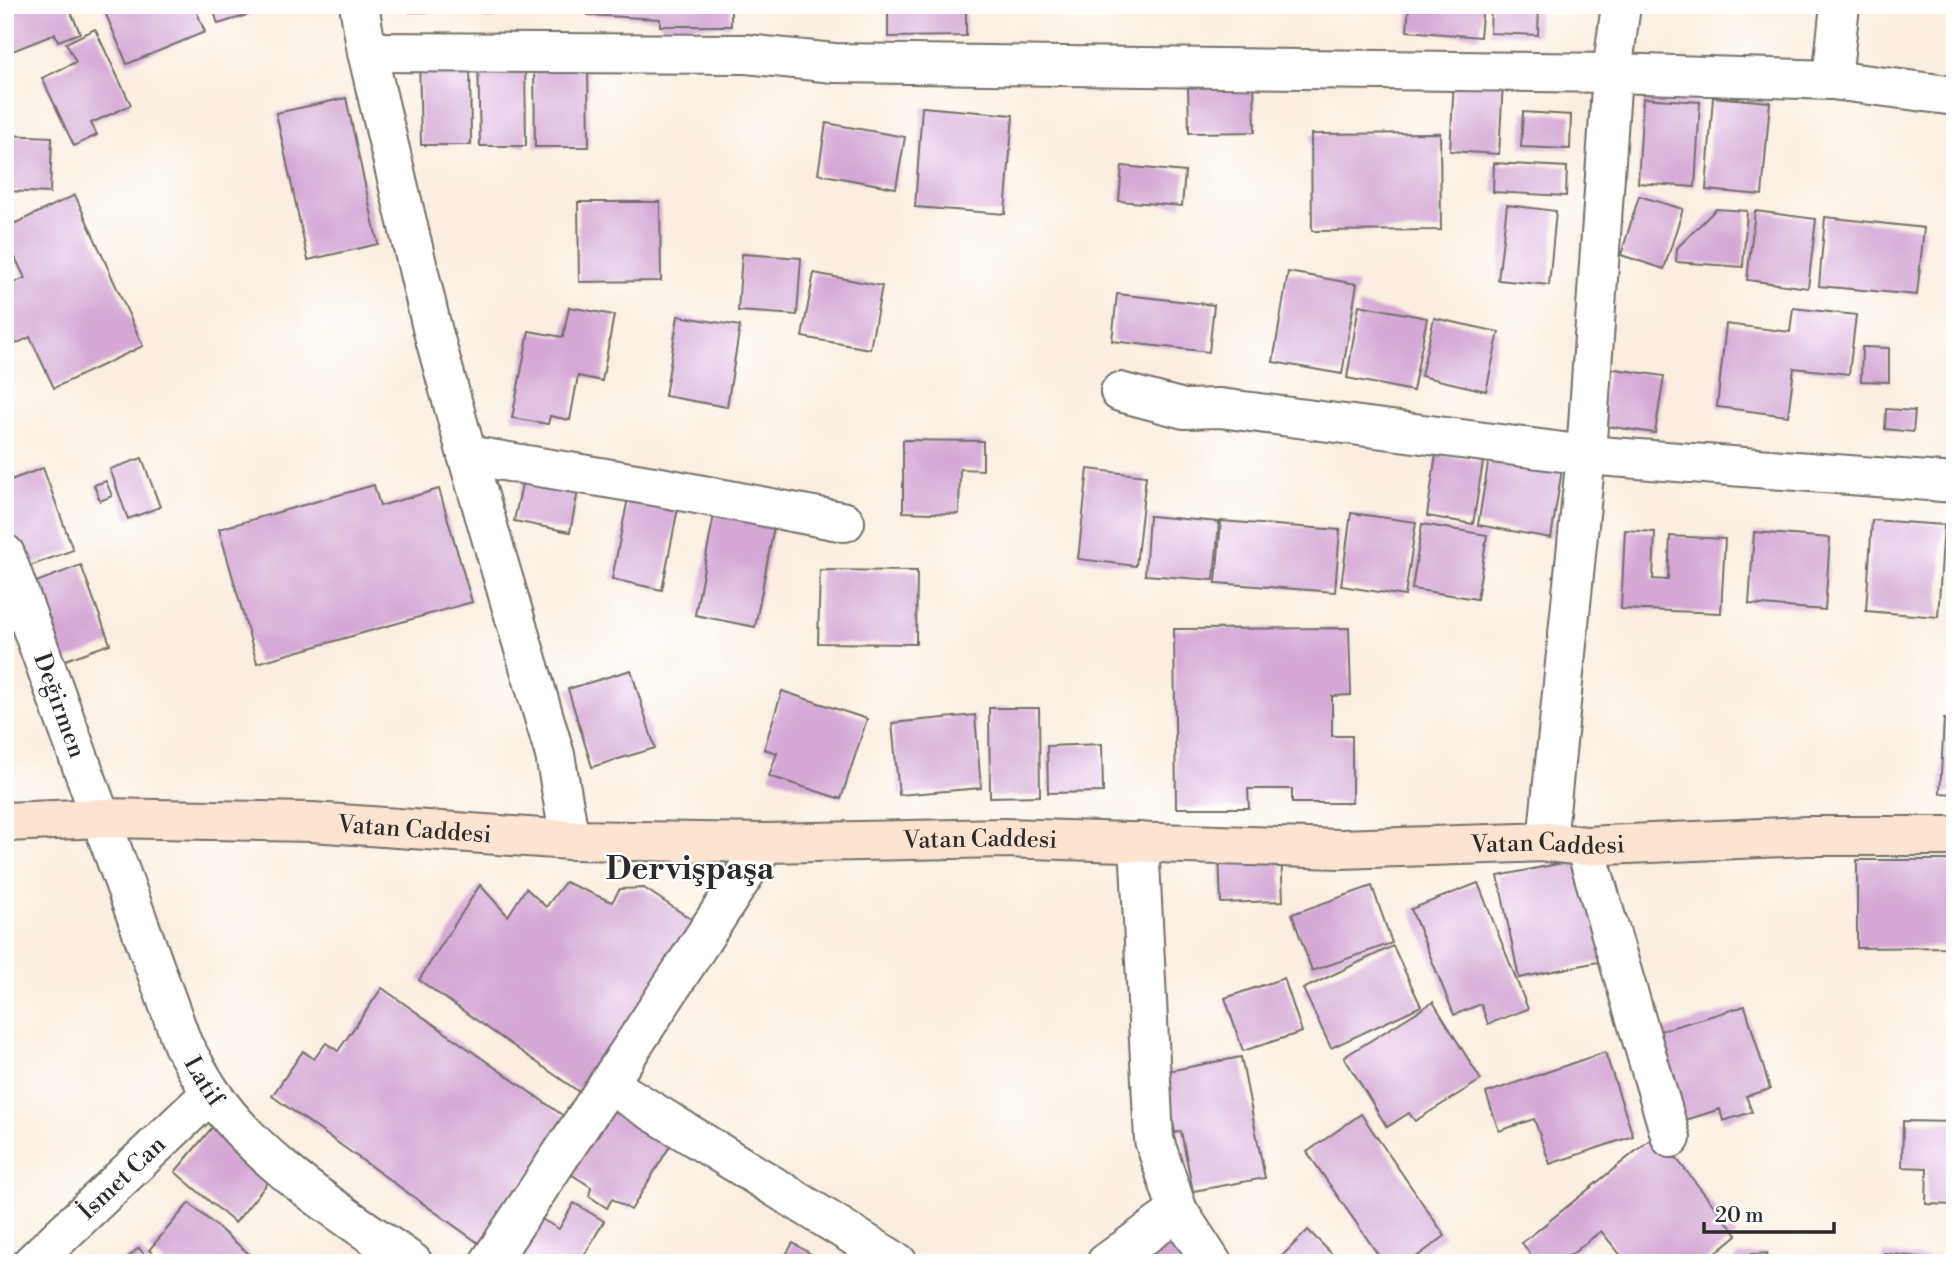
<svg xmlns="http://www.w3.org/2000/svg" width="1960" height="1268" viewBox="0 0 1960 1268" font-family="'Libre Bodoni',serif">
	<style>
		.building { fill: #d5a8d6 }
		.lines { fill: none; stroke-linecap: round; stroke-linejoin: round }
		.street-casing { stroke: #736f6a; stroke-width: 42 }
		.secondary-casing { stroke: #736f6a; stroke-width: 42 }
		.street { stroke: #fff; stroke-width: 38 }
		.secondary { stroke: #fde4d0; stroke-width: 38 }
		.labels { text-anchor: middle; stroke-width: 5; stroke-linejoin: round; paint-order: stroke }
		.street-label { font-size: 24px; fill: #2b2b2b; stroke: #fff }
		.district-label { font-size: 32px; font-weight: bold; fill: #2b2b2b; stroke: #fff }
	</style>
	<rect width="100%" height="100%" fill="#fff"/>
	<filter id="ink" filterUnits="userSpaceOnUse"><feTurbulence type="fractalNoise" baseFrequency=".0143" numOctaves="2"/><feDisplacementMap in="SourceGraphic" scale="14" xChannelSelector="R" yChannelSelector="G"/><feConvolveMatrix kernelMatrix="1 2 1 2 8 2 1 2 1" color-interpolation-filters="sRGB"/></filter>
	<filter id="wash" filterUnits="userSpaceOnUse"><feTurbulence type="fractalNoise" baseFrequency=".00686" numOctaves="4" result="noise"/><feDisplacementMap in="SourceGraphic" scale="28" xChannelSelector="R" yChannelSelector="G"/><feGaussianBlur stdDeviation="1.57" result="paint"/><feColorMatrix in="noise" values="0 0 0 0 0 0 0 0 0 0 0 0 0 0 0 0 0 1.4 0 .05"/><feComposite in="paint" operator="in"/></filter>
	<g filter="url(#wash)">
		<rect width="100%" height="100%" fill="#f9eedf"/>
		<g id="blocks">
			<!-- building -->
			<g class="building">
				<polygon points="5,5 68,5 80,33 58,41 55,34 5,54"/>
				<polygon points="102,5 194,5 205,32 127,64"/>
				<polygon points="212,5 277,5 277,6 218,24"/>
				<rect x="409" y="5" width="89" height="7"/>
				<polygon points="588,5 731,5 731,26 660,26 660,19 588,15"/>
				<polygon points="888,5 966,5 966,36 888,37"/>
				<polygon points="1409,5 1483,5 1480,37 1407,31"/>
				<polygon points="1491,5 1539,5 1538,35 1490,33"/>
				<polygon points="95,29 131,105 91,123 97,135 74,146 42,78 76,62 66,43"/>
				<polygon points="419,57 470,57 471,145 421,145"/>
				<polygon points="478,57 525,57 526,146 480,146"/>
				<polygon points="588,67 589,147 535,147 534,68"/>
				<polygon points="1454,80 1503,83 1499,154 1450,151"/>
				<polygon points="1254,82 1255,132 1189,133 1188,84"/>
				<polygon points="1713,97 1770,102 1762,195 1706,190"/>
				<polygon points="346,98 378,244 308,260 276,113"/>
				<polygon points="1643,98 1700,102 1695,187 1638,183"/>
				<polygon points="922,107 1013,115 1005,214 915,207"/>
				<polygon points="1523,112 1571,115 1570,149 1521,147"/>
				<polygon points="826,123 905,137 896,188 818,174"/>
				<polygon points="1440,133 1441,230 1312,231 1311,134"/>
				<polygon points="5,135 52,137 50,193 5,191"/>
				<polygon points="1494,163 1567,167 1566,196 1493,192"/>
				<polygon points="1122,166 1185,172 1182,206 1119,201"/>
				<polygon points="75,195 143,346 54,388 30,337 5,349 5,287 25,278 5,237 5,228"/>
				<polygon points="1639,196 1683,209 1664,269 1621,255"/>
				<polygon points="578,202 660,202 661,281 579,282"/>
				<polygon points="1507,205 1556,211 1549,285 1498,280"/>
				<polygon points="1716,209 1747,211 1743,267 1676,262 1677,248"/>
				<polygon points="1755,211 1816,219 1808,288 1747,280"/>
				<polygon points="1825,217 1924,228 1917,295 1819,286"/>
				<polygon points="742,254 801,258 797,315 738,311"/>
				<polygon points="1288,272 1357,284 1342,374 1273,362"/>
				<polygon points="814,273 882,286 870,349 802,337"/>
				<polygon points="1117,294 1214,305 1209,352 1112,341"/>
				<polygon points="1359,305 1427,318 1413,391 1347,378"/>
				<polygon points="569,307 614,315 602,381 578,376 570,420 550,416 548,424 512,418 529,331 563,337"/>
				<polygon points="1793,308 1856,315 1849,374 1794,368 1788,416 1717,407 1726,324 1790,332"/>
				<polygon points="678,316 740,326 727,407 665,396"/>
				<polygon points="1434,318 1499,332 1486,391 1421,376"/>
				<polygon points="1862,347 1889,348 1889,382 1861,381"/>
				<polygon points="1608,368 1664,376 1655,433 1599,425"/>
				<polygon points="1886,409 1915,411 1913,432 1885,429"/>
				<polygon points="903,440 983,441 983,470 960,469 959,514 903,512"/>
				<polygon points="1490,452 1563,463 1551,538 1478,525"/>
				<polygon points="1436,454 1483,462 1473,524 1427,516"/>
				<polygon points="142,458 160,507 128,519 110,469"/>
				<polygon points="43,468 73,550 22,569 5,526 5,482"/>
				<polygon points="1088,469 1146,476 1136,566 1078,559"/>
				<polygon points="525,470 580,481 570,532 514,521"/>
				<polygon points="106,481 112,496 100,501 94,485"/>
				<polygon points="374,485 380,506 439,489 472,602 257,663 219,529"/>
				<polygon points="628,498 678,508 662,590 612,579"/>
				<polygon points="716,504 776,516 755,627 695,615"/>
				<polygon points="1351,513 1416,522 1405,596 1341,586"/>
				<polygon points="1149,516 1219,522 1214,580 1145,575"/>
				<polygon points="1872,520 1944,525 1938,617 1866,611"/>
				<polygon points="1221,521 1340,530 1335,592 1216,583"/>
				<polygon points="1422,524 1487,535 1477,599 1412,589"/>
				<polygon points="1625,530 1655,532 1653,579 1668,580 1670,536 1725,539 1721,613 1621,609"/>
				<polygon points="1754,532 1830,538 1825,610 1749,604"/>
				<polygon points="81,565 110,644 60,662 31,584"/>
				<polygon points="820,570 917,571 916,644 818,643"/>
				<polygon points="1349,628 1351,695 1332,696 1332,736 1352,736 1352,803 1292,803 1292,789 1248,789 1249,808 1176,808 1174,629"/>
				<polygon points="631,670 655,748 592,767 568,689"/>
				<polygon points="782,691 867,719 841,799 769,776 777,753 764,749"/>
				<polygon points="989,708 1039,708 1040,796 990,797"/>
				<polygon points="975,715 981,788 899,795 892,723"/>
				<polygon points="1944,719 1955,720 1955,794 1940,793"/>
				<polygon points="1102,744 1103,792 1048,793 1047,746"/>
				<polygon points="1281,852 1283,901 1221,903 1219,855"/>
				<polygon points="1582,859 1603,961 1519,978 1498,876"/>
				<polygon points="1857,860 1955,860 1955,947 1857,948"/>
				<polygon points="565,882 612,902 620,889 644,888 697,923 585,1096 419,980 480,885 508,916 526,888 546,907"/>
				<polygon points="1478,883 1528,1009 1488,1024 1481,1004 1454,1015 1411,909"/>
				<polygon points="1372,886 1392,943 1312,971 1292,914"/>
				<polygon points="1393,946 1421,1006 1331,1048 1303,989"/>
				<polygon points="1284,978 1302,1032 1243,1051 1225,998"/>
				<polygon points="382,988 568,1119 480,1244 272,1096 303,1051 314,1059 326,1043 338,1051"/>
				<polygon points="1433,1002 1481,1080 1415,1121 1409,1113 1387,1127 1344,1057"/>
				<polygon points="1745,1006 1770,1089 1746,1096 1752,1112 1723,1121 1720,1109 1686,1120 1660,1031"/>
				<polygon points="1605,1052 1633,1136 1550,1164 1534,1119 1499,1131 1486,1093"/>
				<polygon points="1241,1057 1265,1178 1193,1191 1181,1131 1175,1133 1163,1072"/>
				<polygon points="605,1100 673,1141 631,1210 612,1199 607,1208 589,1196 591,1187 563,1169"/>
				<polygon points="1361,1114 1445,1236 1408,1263 1384,1263 1307,1152"/>
				<polygon points="1903,1121 1955,1122 1955,1205 1926,1204 1927,1168 1902,1167"/>
				<polygon points="215,1124 275,1174 235,1223 175,1172"/>
				<polygon points="1657,1134 1737,1235 1703,1263 1627,1263 1601,1231 1567,1258 1570,1263 1537,1263 1522,1243"/>
				<polygon points="189,1203 255,1259 252,1263 165,1263 149,1250"/>
				<polygon points="574,1203 604,1221 580,1263 509,1263 536,1216 559,1229"/>
				<polygon points="1175,1230 1201,1263 1134,1263"/>
				<polygon points="1308,1230 1341,1263 1275,1263"/>
				<polygon points="793,1243 826,1263 781,1263"/>
				<polygon points="139,1248 151,1263 121,1263"/>
				<polygon points="366,1252 384,1263 359,1263"/>
				<polygon points="1767,1253 1768,1263 1732,1263 1739,1255"/>
				<polygon points="1884,1253 1955,1261 1955,1263 1881,1263"/>
			</g>
		</g>
	</g>
	<g filter="url(#ink)">
		<use href="#blocks" fill-opacity="0" stroke="#736f6a" stroke-width="2"/>
		<g class="lines">
			<defs>
				<g id="street">
					<polyline points="359,5 367,52 432,328 467,455 555,755 570,840"/>
					<polyline points="367,52 746,54 834,63 1612,73 1832,80 1955,96"/>
					<polyline points="1832,80 1840,5"/>
					<polyline points="1120,392 1184,409 1220,408 1586,455 1955,483"/>
					<polyline points="467,455 660,487 845,522"/>
					<path id="s1" d="M5 554 183 1045C192 1060 200 1076 210 1091 260 1165 342 1213 413 1263"/>
					<polyline points="1139,842 1154,1140 1178,1211 1212,1263"/>
					<polyline points="1547,842 1586,455 1612,73 1621,5"/>
					<polyline points="1585,846 1671,1138"/>
					<polyline points="608,1084 898,1263"/>
					<path id="s2" d="M32 1263 211 1093"/>
					<polyline points="489,1263 608,1084 765,843"/>
					<polyline points="1106,1263 1178,1211"/>
				</g>
				<g id="secondary">
					<path id="s3" d="M5 822 103 818 312 822 570 840 765 843 1004 838 1340 849 1547 842 1585 846 1806 836H1955"/>
				</g>
			</defs>
			<!-- street casing -->
			<use href="#street" class="street-casing"/>
			<!-- secondary casing -->
			<use href="#secondary" class="secondary-casing"/>
			<!-- street -->
			<use href="#street" class="street"/>
			<!-- secondary -->
			<use href="#secondary" class="secondary"/>
		</g>
	</g>
	<g class="labels">
		<!-- street labels -->
		<g class="street-label">
			<text dy="8" stroke="none"><textPath href="#s1" startOffset="161">Değirmen</textPath></text>
			<text dy="8" stroke="none"><textPath href="#s3" startOffset="410">Vatan Caddesi</textPath></text>
			<text dy="8" stroke="none"><textPath href="#s3" startOffset="976">Vatan Caddesi</textPath></text>
			<text dy="8" stroke="none"><textPath href="#s3" startOffset="1544">Vatan Caddesi</textPath></text>
			<text dy="8" stroke="none"><textPath href="#s1" startOffset="564">Latif</textPath></text>
			<text dy="8" stroke="none"><textPath href="#s2" startOffset="124">İsmet Can</textPath></text>
		</g>
		<!-- district labels -->
		<g class="district-label">
			<text x="690" y="879">Dervişpaşa</text>
		</g>
	</g>
	<!-- margin -->
	<rect width="1960" height="1268" fill="none" stroke="#fff" stroke-width="28"/>
	<!-- scale -->
	<path d="M1704 1222v10h130v-10" fill="none" stroke="#2b2b2b" stroke-width="3.5"/>
	<text x="1715" y="1222" font-size="21" fill="#2b2b2b" stroke="#ffffff" stroke-width="5" paint-order="stroke">20 m</text>
</svg>
